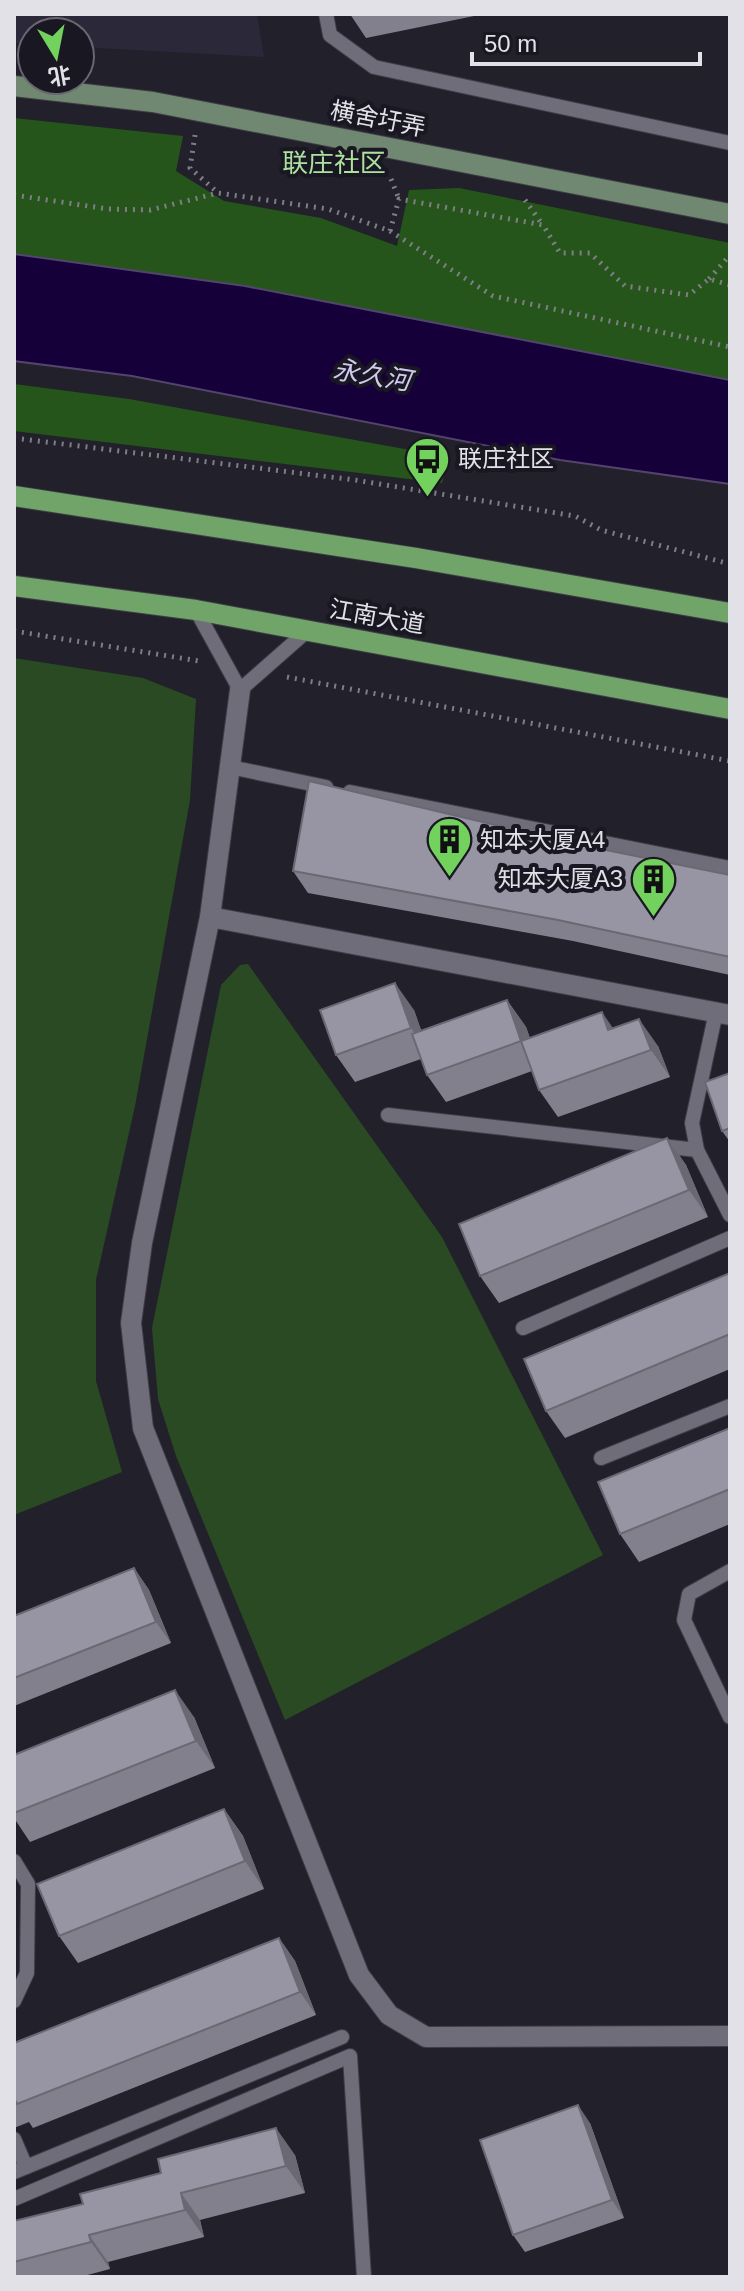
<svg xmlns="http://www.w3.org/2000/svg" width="744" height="2291" viewBox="0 0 744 2291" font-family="Helvetica,'Noto Sans SC',sans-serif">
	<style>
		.built { fill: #2b2939 }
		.green { fill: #294a22 }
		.forest { fill: #26551b }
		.water { fill: #16003a; stroke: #53446e; stroke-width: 2 }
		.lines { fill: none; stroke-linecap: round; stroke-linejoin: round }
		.lane-casing { stroke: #3f3e46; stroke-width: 16 }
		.street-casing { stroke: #3f3e46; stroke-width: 22 }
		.secondary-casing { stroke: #3f3e46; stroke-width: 22 }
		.primary-casing { stroke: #3f3e46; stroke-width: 22 }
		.path { stroke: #7f7e87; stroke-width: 5; stroke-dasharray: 2 6; stroke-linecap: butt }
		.lane { stroke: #6f6d7a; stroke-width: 14 }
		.street { stroke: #6f6d7a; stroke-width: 20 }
		.secondary { stroke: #708871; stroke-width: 20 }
		.primary { stroke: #70a469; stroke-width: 20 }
		.wall { fill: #82808c }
		.shaded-wall { fill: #6a6872 }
		.building { fill: #9795a3; stroke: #6a6872; stroke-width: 2 }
		.labels { text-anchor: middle; stroke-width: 8; stroke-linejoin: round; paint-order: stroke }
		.street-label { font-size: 24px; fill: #e2e1e8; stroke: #191721 }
		.poi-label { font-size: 24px; fill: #e2e1e8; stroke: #191721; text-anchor: start }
		.neighbourhood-label { font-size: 26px; fill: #ade0a1; stroke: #191721 }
		.water-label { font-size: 26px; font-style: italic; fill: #d0caf1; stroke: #191721 }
	</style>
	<rect width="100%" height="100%" fill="#22202b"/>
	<!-- built -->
	<polygon class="built" points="14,14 257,14 264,57 80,47 80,32 32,32 32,44 14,43"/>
	<!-- green -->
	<g class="green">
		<polygon points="14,658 143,678 196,699 190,800 135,1106 96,1280 96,1381 122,1472 14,1515"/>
		<polygon points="248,964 442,1237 603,1555 285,1720 176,1456 158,1399 152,1328 221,985 240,965"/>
	</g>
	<!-- forest -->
	<g class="forest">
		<polygon points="14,118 183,136 176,171 224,201 321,218 397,246 409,190 459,188 730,243 730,380 245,286 14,254"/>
		<polygon points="14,384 129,399 449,457 442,483 14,431"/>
	</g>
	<!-- water -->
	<polygon class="water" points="14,254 245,286 730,380 730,484 560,460 132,376 14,361"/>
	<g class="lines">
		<defs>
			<g id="lane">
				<polyline points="326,14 330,35 374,67 730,143"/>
				<polyline points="196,610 240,690 307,631"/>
				<polyline points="230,767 326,787"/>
				<polyline points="350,792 730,868"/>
				<polyline points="716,1012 692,1123 697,1150 730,1215"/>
				<polyline points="388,1115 697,1150"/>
				<polyline points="523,1328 730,1238"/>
				<polyline points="601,1458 730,1406"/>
				<polyline points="730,1571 689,1594 684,1620 730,1717"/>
				<polyline points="14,1861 28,1884 27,1973 14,2001"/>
				<polyline points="14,2139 26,2167"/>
				<polyline points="14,2172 342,2037"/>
				<polyline points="14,2199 350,2056 364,2277"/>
			</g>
			<g id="street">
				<polyline points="240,690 210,917 142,1243 131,1323 143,1428 359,1975 389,2015 426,2037 730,2036"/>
				<polyline points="210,917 730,1015"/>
			</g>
			<polyline id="secondary" points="14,86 153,102 730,214"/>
			<g id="primary">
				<polyline points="14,496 416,558 730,613"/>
				<polyline points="14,586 196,610 730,709"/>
			</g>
		</defs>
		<!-- lane casing -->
		<use href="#lane" class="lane-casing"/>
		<!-- street casing -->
		<use href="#street" class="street-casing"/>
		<!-- secondary casing -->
		<use href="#secondary" class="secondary-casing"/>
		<!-- primary casing -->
		<use href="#primary" class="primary-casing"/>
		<!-- path -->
		<g class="path">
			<polyline points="195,135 190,168 218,193"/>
			<polyline points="391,179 399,199"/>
			<polyline points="14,195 108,209 150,210 218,193 328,209 390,231 493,296 730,347"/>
			<polyline points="525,200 542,224"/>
			<polyline points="390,231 399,199 543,225 560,253 590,253 625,286 689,295 709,279 730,285"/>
			<polyline points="709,279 730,255"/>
			<polyline points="14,438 355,480 575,516 601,530 730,564"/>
			<polyline points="14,631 199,661"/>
			<polyline points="287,677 730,761"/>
		</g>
		<!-- lane -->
		<use href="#lane" class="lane"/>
		<!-- street -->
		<use href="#street" class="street"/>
		<!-- secondary -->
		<use href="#secondary" class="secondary"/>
		<!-- primary -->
		<use href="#primary" class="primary"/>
	</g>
	<!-- wall -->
	<g class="wall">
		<polygon points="350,14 484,14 366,38"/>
		<polygon points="576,844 730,875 730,975 573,941 308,893 293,871"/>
		<polygon points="507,1000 526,1027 530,1038 613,1028 658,1046 670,1077 558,1117 539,1090 532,1071 446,1102 427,1075 421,1059 355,1082 336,1055 414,1010 421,1030"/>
		<polygon points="730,1073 730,1142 722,1131"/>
		<polygon points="667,1138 686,1165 708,1217 499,1303 480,1276"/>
		<polygon points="730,1273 730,1369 565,1438 546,1411"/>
		<polygon points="730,1428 730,1524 639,1562 620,1534"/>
		<polygon points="134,1568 149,1590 171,1643 14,1706 14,1616"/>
		<polygon points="194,1717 215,1768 30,1842 14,1818 14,1755"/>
		<polygon points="224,1809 243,1836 264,1889 78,1963 59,1936"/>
		<polygon points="279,1938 295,1961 316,2015 33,2128 29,2122 14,2128 14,2043"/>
		<polygon points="590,2123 624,2218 525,2252 513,2235"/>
		<polygon points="295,2155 305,2193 200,2220 204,2237 108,2262 110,2269 80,2277 14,2277 14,2221"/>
	</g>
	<!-- shaded-wall -->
	<g class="shaded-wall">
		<polygon points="395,983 414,1010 430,1055 411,1028"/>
		<polygon points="507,1000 526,1027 540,1068 521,1041"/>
		<polygon points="602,1012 621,1040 608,1030"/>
		<polygon points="639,1019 658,1046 670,1077 651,1050"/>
		<polygon points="667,1138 686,1165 708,1217 689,1190"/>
		<polygon points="134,1568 149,1590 171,1643 156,1622"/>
		<polygon points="175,1690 194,1717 215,1768 196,1741"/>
		<polygon points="224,1809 243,1836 264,1889 245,1861"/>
		<polygon points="279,1938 295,1961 316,2015 300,1992"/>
		<polygon points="578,2105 590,2123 624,2218 612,2200"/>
		<polygon points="276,2128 295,2155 305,2193 286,2166"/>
		<polygon points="181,2193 200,2220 204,2237 185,2210"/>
		<polygon points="89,2235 108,2262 110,2269 91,2242"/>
	</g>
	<!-- building -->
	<g class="building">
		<polygon points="309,781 576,844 730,875 730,957 558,920 293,871"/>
		<polygon points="395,983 411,1028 336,1055 320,1010"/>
		<polygon points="507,1000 521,1041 427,1075 412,1034"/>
		<polygon points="602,1012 608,1030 639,1019 651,1050 539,1090 521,1041"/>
		<polygon points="730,1073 730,1128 722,1131 705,1082"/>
		<polygon points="667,1138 689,1190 480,1276 459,1224"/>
		<polygon points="730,1273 730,1334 546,1411 524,1359"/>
		<polygon points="730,1428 730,1489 620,1534 598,1482"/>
		<polygon points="134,1568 156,1622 14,1678 14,1616"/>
		<polygon points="175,1690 196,1741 14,1813 14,1755"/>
		<polygon points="224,1809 245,1861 59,1936 37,1884"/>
		<polygon points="279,1938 300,1992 17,2104 14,2098 14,2043"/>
		<polygon points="578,2105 612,2200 513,2235 480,2140"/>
		<polygon points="276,2128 286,2166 181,2193 185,2210 89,2235 91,2242 14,2262 14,2221 83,2204 80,2194 161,2173 158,2159"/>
	</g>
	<!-- icons -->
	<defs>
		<symbol id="bus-pin" viewBox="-11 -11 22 30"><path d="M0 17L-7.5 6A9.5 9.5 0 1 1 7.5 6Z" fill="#73d25d" stroke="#191721"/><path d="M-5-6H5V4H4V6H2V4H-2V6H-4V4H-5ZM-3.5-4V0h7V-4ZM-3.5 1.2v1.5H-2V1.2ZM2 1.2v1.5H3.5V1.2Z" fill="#111"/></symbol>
		<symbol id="building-pin" viewBox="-11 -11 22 30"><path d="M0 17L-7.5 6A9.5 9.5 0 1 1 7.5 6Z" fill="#73d25d" stroke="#191721"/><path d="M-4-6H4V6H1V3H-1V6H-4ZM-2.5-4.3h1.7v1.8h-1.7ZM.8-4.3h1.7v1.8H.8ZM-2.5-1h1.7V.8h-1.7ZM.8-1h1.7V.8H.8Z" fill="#111"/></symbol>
	</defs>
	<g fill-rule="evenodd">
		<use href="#bus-pin" x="402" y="434" width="51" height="69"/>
		<use href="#building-pin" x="424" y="814" width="51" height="69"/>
		<use href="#building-pin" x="628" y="854" width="51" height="69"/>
	</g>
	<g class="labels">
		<!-- street labels -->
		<g class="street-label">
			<text transform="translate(378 119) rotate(11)" y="8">横舍圩弄</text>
			<text transform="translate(377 617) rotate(10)" y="8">江南大道</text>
		</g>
		<!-- poi labels -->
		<g class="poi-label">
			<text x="458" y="467">联庄社区</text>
			<text x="480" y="848">知本大厦A4</text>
			<text x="623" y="887" text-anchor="end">知本大厦A3</text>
		</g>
		<!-- neighbourhood labels -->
		<g class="neighbourhood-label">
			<text x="334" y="172">联庄社区</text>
		</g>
		<!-- water labels -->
		<g class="water-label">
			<text transform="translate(372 375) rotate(9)" y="9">永久河</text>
		</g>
	</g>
	<!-- border -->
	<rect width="744" height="2291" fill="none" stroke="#e2e1e8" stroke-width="32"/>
	<!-- north arrow -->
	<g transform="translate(56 56) rotate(170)"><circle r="38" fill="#191721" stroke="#696871" stroke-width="2"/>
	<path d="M0-6L14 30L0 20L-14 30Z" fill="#73d25d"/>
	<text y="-12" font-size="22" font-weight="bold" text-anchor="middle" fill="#e2e1e8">北</text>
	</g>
	<!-- scale -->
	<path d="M472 52v12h228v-12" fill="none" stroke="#e2e1e8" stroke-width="4"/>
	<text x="484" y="52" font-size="24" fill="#e2e1e8" stroke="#191721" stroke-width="6" paint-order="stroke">50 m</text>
</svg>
